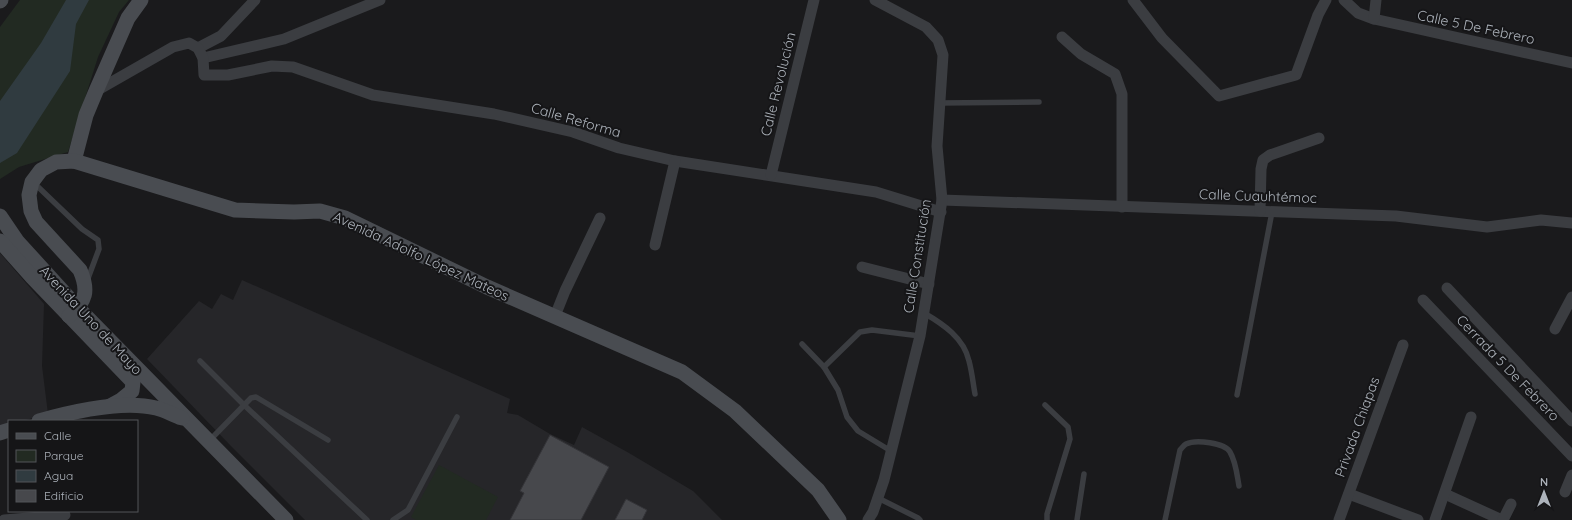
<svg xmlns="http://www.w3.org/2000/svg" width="1572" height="520" viewBox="0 0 1572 520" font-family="Quicksand,sans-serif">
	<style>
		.built { fill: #262629 }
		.green { fill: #222a22 }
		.water { fill: #303b40 }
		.building { fill: #47484c; stroke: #343438 }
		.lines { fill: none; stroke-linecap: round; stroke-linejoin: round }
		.lane { stroke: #3b3d41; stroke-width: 5.5 }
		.street { stroke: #3b3d41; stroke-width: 11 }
		.secondary { stroke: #494c51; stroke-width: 15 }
		.labels { text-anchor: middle; stroke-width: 4; stroke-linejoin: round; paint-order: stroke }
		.street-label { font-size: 14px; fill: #adb3bb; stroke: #151517 }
	</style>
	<rect width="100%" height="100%" fill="#1a1a1c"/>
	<!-- built -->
	<g class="built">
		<polygon points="0,253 44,304 42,366 48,414 22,421 9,421 9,425 0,427"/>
		<polygon points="242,280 510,399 507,413 518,415 550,434 574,445 582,427 629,453 693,491 722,520 305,520 230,445 147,359 199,301 212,309 221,294 233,300"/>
	</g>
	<!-- green -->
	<g class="green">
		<polygon points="20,0 129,0 119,12 98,57 68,152 19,167 0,179 0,27"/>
		<polygon points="439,465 498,497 486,520 416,520 411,517"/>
	</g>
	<!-- water -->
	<polygon class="water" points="66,0 89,0 76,24 70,71 17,153 0,163 0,101 41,43"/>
	<!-- building -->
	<g class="building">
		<polygon points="550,435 609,467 581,520 510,520 524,493 520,491"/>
		<polygon points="626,499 647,510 642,520 615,520"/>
	</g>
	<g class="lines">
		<!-- lane -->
		<g class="lane">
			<polyline points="939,103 1039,102"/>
			<polyline points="34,183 82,229 98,240 99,249 87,281"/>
			<path d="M924 313C943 324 964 338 969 361 972 372 973 383 975 394"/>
			<polyline points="802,344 824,367 838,390 847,417 858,431 891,451"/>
			<polyline points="200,361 244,405 367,520"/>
			<polyline points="824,367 860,332 872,330 920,336"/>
			<polyline points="1237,395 1272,212"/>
			<polyline points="1045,405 1068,427 1070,439 1047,514 1047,520"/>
			<polyline points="210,440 251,398 256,397 328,440"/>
			<polyline points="878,498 918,518 920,520"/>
			<polyline points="393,520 408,510 457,417"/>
			<polyline points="1077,520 1084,474"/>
			<path d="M1165 520 1180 450C1182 448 1184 445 1186 444 1196 439 1225 443 1230 452 1236 462 1237 475 1239 486"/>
		</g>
		<!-- street -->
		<g class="street">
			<polyline points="1133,0 1162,38 1219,96 1296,75 1318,15 1326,0"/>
			<polyline points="1344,0 1358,13 1374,19 1572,63"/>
			<polyline points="1374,19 1376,0"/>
			<polyline points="1062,37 1081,54 1115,74 1122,94 1122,207"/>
			<polyline points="198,48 221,36 255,0"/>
			<polyline points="203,58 284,39 380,0"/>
			<polyline points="96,91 173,47 189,43 198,48 203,58 204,75 228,75 272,66 293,67 373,95 494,114 573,132 619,148 675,161 876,192 941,212"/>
			<polyline points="771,175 814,0"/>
			<polyline points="942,200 1396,216 1487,227 1541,220 1572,223"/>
			<polyline points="1260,211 1261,169 1263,160 1270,155 1319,138"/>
			<polyline points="655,245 675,161"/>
			<polyline points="862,267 929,284"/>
			<polyline points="1447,288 1572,421"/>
			<polyline points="1423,300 1572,456"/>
			<polyline points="555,316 565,291 600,218"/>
			<polyline points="1555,329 1572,297"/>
			<polyline points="1565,492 1572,475"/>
			<polyline points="1349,494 1418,520"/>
			<polyline points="1445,494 1502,520"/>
			<polyline points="4,520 65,515"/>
			<polyline points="868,520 873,512 884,480 920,336 942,200 937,146 943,55 938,40 926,27 875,0"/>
			<polyline points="1339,520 1403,345"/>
			<polyline points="1435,520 1471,417"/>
			<polyline points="1503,520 1511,504"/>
		</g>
		<!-- secondary -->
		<g class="secondary">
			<polyline points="0,1 1,0"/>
			<polyline points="74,161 86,115 96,91 128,18 141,0"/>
			<polyline points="0,216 17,241 78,308 286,520"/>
			<polyline points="0,241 32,277 133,382 132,391 121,400 110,406"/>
			<path d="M69 316C86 301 89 291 80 270L36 222 31 211 29 195 32 182 41 170 56 162 74 161 235 210 294 212 320 211 345 218 487 287 682 372 735 411 818 490 839 520"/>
			<path d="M39 421C71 412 123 400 156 408 165 410 173 415 182 418"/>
			<polyline points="0,433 9,430"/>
		</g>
	</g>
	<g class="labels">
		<!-- street labels -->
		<g class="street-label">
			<text transform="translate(1476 27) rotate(12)" y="5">Calle 5 De Febrero</text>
			<text transform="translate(778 84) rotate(-76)" y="5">Calle Revolución</text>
			<text transform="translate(576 120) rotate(16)" y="5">Calle Reforma</text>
			<text transform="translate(1258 196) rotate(2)" y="5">Calle Cuauhtémoc</text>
			<text transform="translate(421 256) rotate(25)" y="5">Avenida Adolfo López Mateos</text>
			<text transform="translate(917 256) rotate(-81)" y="5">Calle Constitución</text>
			<text transform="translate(91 320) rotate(47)" y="5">Avenida Uno de Mayo</text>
			<text transform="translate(1508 368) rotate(46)" y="5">Cerrada 5 De Febrero</text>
			<text transform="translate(1357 427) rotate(-70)" y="5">Privada Chiapas</text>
		</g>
	</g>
	<!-- legend -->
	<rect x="8" y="420" width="130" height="92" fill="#151517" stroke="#525459"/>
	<rect x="16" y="433" width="20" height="6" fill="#494c51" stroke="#525459"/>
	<text x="44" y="440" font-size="12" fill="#adb3bb">Calle</text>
	<rect x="16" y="450" width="20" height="12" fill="#222a22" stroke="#525459"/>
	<text x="44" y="460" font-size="12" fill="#adb3bb">Parque</text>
	<rect x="16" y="470" width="20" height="12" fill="#303b40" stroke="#525459"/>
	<text x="44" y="480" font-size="12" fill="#adb3bb">Agua</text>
	<rect x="16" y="490" width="20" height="12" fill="#47484c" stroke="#525459"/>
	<text x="44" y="500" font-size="12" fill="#adb3bb">Edificio</text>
	<!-- north arrow -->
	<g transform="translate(1544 492)" stroke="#151517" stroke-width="3" paint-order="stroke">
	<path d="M0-3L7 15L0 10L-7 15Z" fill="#adb3bb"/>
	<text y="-6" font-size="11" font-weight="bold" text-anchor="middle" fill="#adb3bb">N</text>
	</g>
</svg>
